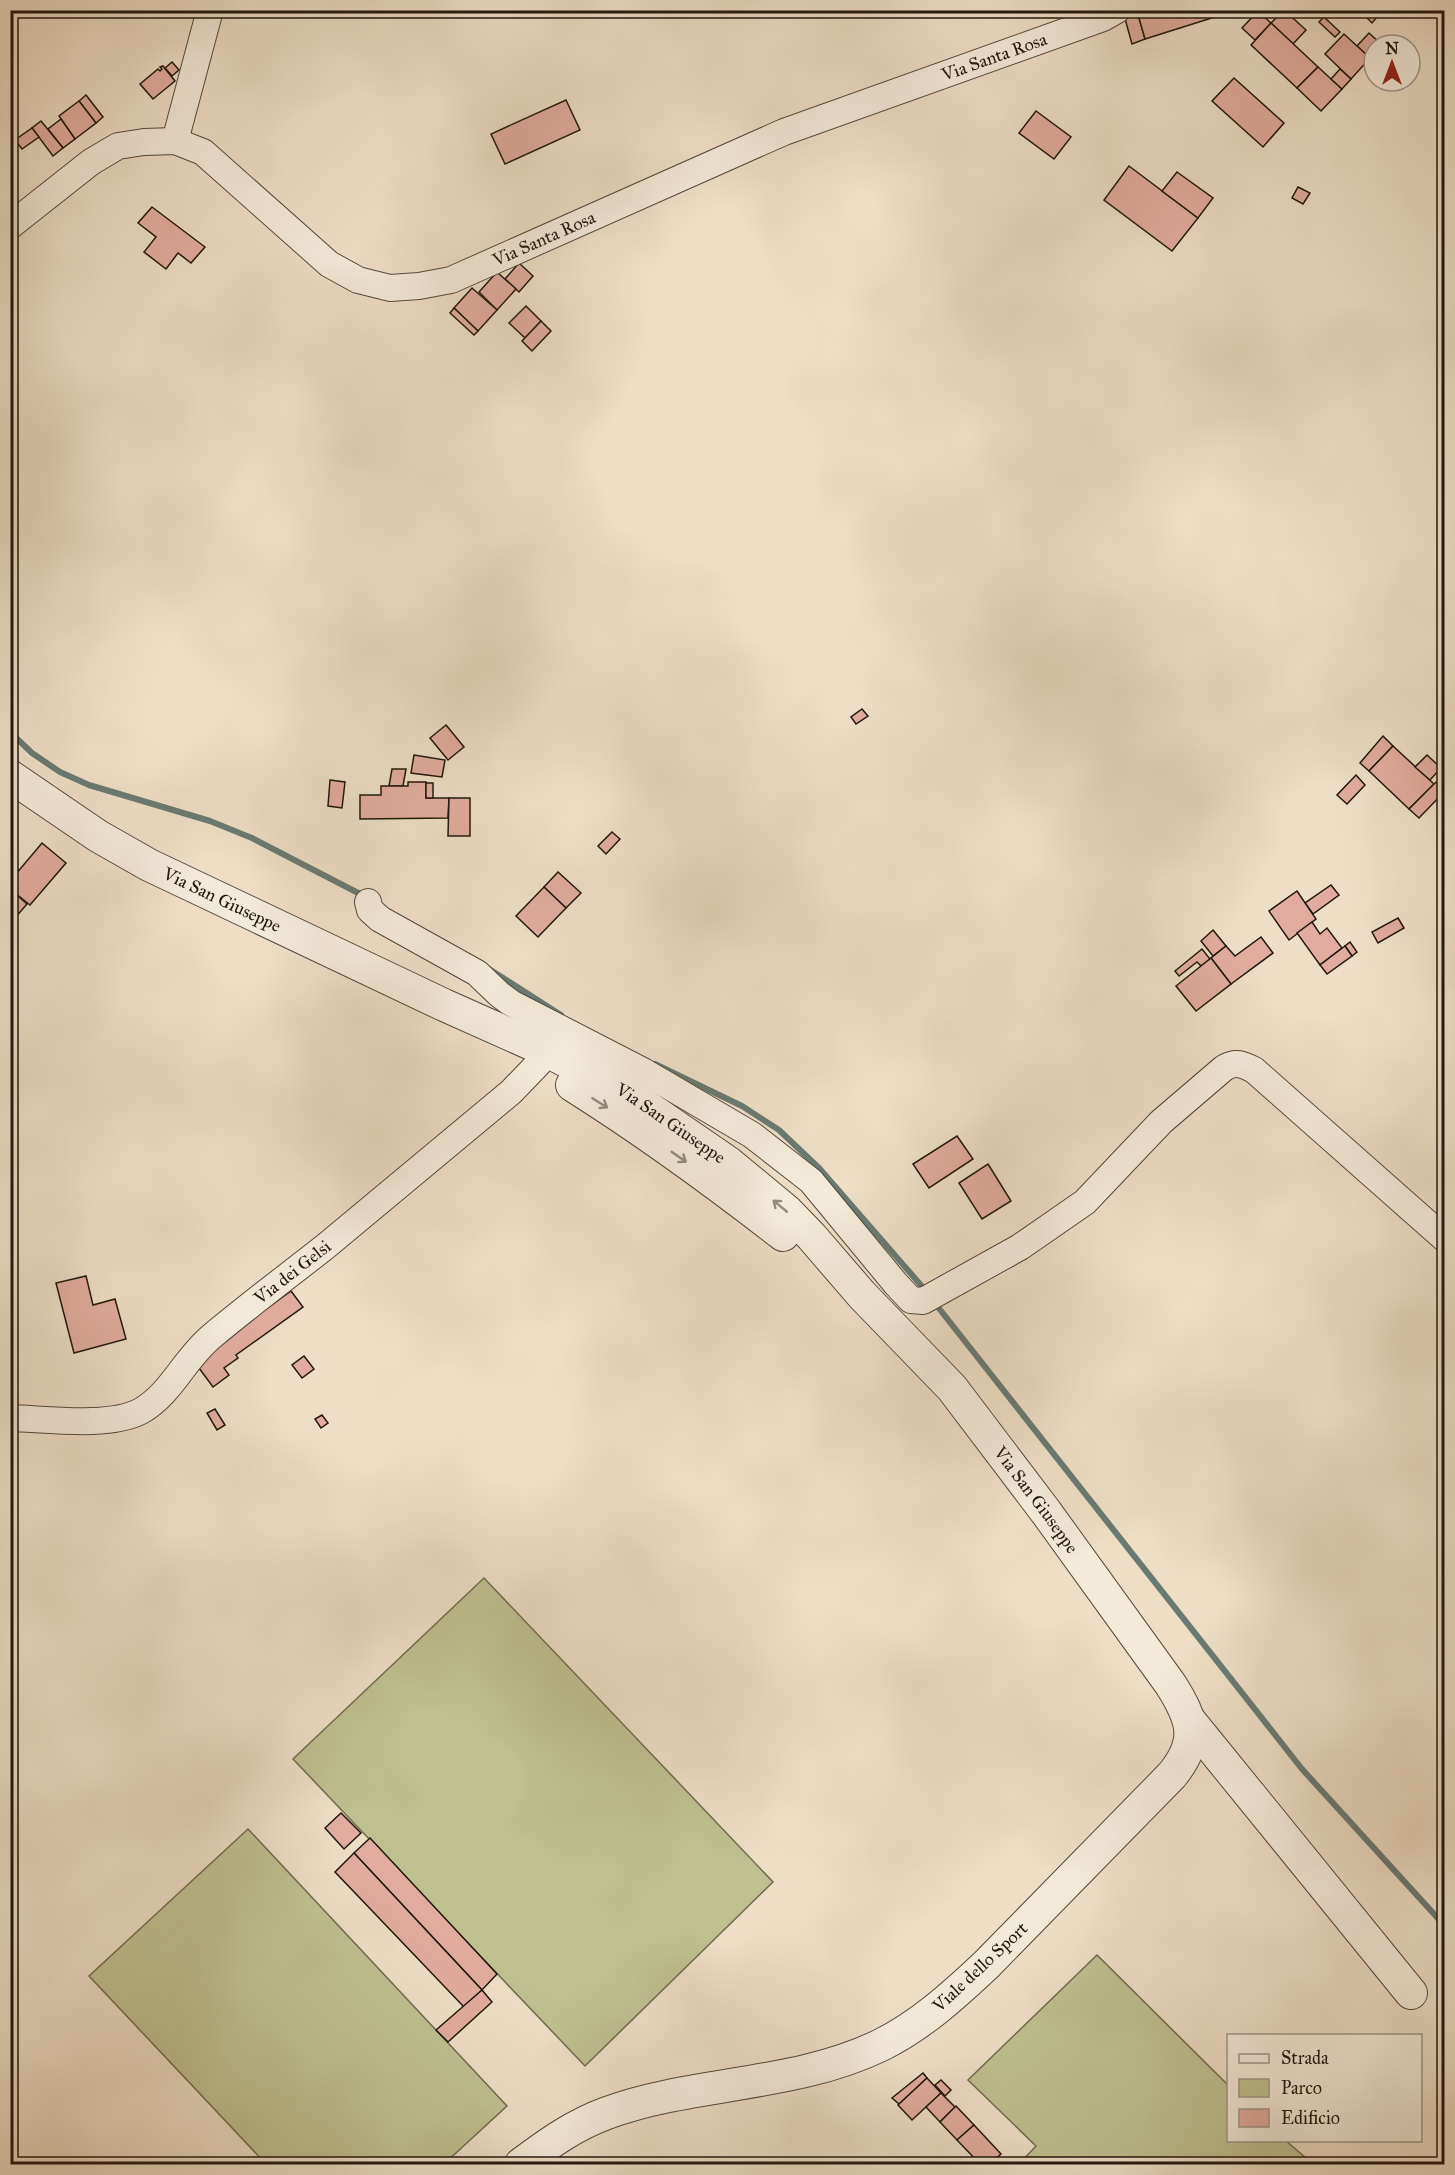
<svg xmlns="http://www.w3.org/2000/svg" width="1455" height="2175" viewBox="0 0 1455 2175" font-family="'IM FELL Great Primer',serif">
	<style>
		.green { fill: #bec090; stroke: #6f6c4e; stroke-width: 1.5 }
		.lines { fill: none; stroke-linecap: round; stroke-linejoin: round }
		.stream { stroke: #697a72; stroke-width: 6 }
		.building { fill: #e1ac9d; stroke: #20170d; stroke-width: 1.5 }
		.minor-casing { stroke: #53493b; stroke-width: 28 }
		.tertiary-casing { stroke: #53493b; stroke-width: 34 }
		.minor { stroke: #f3ead9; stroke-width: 26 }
		.tertiary { stroke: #f3ead9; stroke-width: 32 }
		.oneway { stroke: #948b7d }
		.labels { text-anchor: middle; stroke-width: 5; stroke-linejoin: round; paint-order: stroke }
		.street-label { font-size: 18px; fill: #20170d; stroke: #f3ead9 }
	</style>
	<rect width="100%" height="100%" fill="#eddec5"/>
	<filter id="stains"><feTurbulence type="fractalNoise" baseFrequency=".00333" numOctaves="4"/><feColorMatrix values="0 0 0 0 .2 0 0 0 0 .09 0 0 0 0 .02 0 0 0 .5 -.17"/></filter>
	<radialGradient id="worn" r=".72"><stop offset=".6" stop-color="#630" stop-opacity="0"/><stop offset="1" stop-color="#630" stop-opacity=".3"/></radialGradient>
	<!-- green -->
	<g class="green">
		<polygon points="484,1578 773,1882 585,2066 293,1759"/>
		<polygon points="248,1829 507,2106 444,2164 266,2164 89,1976"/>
		<polygon points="1097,1955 1228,2085 1228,2140 1286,2141 1313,2164 1019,2164 1036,2146 968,2080"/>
	</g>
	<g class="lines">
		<!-- stream -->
		<g class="stream">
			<polyline points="10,732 32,753 60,772 89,785 210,821 252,838 366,897"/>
			<polyline points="489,969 561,1015"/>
			<polyline points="655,1064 742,1106 779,1130 819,1168 926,1291"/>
			<polyline points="934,1302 1302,1769 1444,1925"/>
		</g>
	</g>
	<!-- building -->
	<g class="building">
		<polygon points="10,10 25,10 10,27"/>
		<polygon points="1284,10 1306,30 1293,44 1271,23"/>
		<polygon points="1359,10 1370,10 1377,17 1372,23"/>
		<polygon points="1137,11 1145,39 1132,44 1124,15"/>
		<polygon points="1137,11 1137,10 1237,10 1145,39"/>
		<polygon points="1258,11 1271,23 1255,40 1242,28"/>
		<polygon points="1324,17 1340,32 1335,37 1319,22"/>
		<polygon points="1271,23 1318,67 1297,88 1251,45"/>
		<polygon points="1369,33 1382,45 1374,45 1374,54 1370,58 1357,46"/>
		<polygon points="1344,34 1370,58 1351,79 1325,54"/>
		<polygon points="172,62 179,70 172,76 165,68"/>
		<polygon points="163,66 175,81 153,99 140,84 158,69 160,71 162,69 160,67"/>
		<polygon points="1318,67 1342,89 1321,111 1297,88"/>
		<polygon points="1340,69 1351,79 1342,89 1331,79"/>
		<polygon points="1234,78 1284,123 1263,147 1212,101"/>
		<polygon points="86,95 103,117 96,123 79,101"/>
		<polygon points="566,100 580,130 505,164 491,134"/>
		<polygon points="79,101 96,123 75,139 59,116"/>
		<polygon points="1036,111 1071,137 1054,159 1019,133"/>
		<polygon points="61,119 75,139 63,148 48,129"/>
		<polygon points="41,121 63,148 53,156 32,128"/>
		<polygon points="32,128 39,137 22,149 15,140"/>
		<polygon points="1129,166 1198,218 1172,251 1104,200"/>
		<polygon points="1177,172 1213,198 1198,218 1162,191"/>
		<polygon points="1298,187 1310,193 1303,204 1292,198"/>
		<polygon points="152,207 205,247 191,263 178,253 166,269 144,252 156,237 138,223"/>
		<polygon points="519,263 533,276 519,292 505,279"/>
		<polygon points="497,272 516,289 497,310 479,292"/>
		<polygon points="472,288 497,310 478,331 454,308"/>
		<polygon points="526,306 541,321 525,338 509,323"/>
		<polygon points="454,308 478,331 474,335 450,313"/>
		<polygon points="541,321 551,331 532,351 522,341"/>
		<polygon points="862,709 868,716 856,724 851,717"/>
		<polygon points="446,725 464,747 448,760 430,738"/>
		<polygon points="1383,736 1393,746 1369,771 1360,763"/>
		<polygon points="1393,746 1434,784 1409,809 1369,771"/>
		<polygon points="414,755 445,760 442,777 411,773"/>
		<polygon points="1427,755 1441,768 1430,780 1415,767"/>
		<polygon points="392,769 406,769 403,786 389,786"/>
		<polygon points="1356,775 1365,785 1347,804 1337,795"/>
		<polygon points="330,780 345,782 342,808 328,806"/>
		<polygon points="408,782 426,782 426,798 449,798 448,818 360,819 360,795 381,795 381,786 408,786"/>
		<polygon points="1436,782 1444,792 1419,818 1409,809"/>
		<rect x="426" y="783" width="7" height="15"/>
		<polygon points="449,798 470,798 470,836 448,836"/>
		<polygon points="612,832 620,839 606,854 598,846"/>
		<polygon points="42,843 66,863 30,905 10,889 10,881"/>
		<polygon points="558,872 581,893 566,908 544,887"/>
		<polygon points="1331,885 1339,895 1313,914 1305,903"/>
		<polygon points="544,887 566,908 538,937 516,916"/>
		<polygon points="10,889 27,904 15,918 10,913"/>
		<polygon points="1297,891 1316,919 1289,940 1269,911"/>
		<polygon points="1398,918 1404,928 1378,943 1372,932"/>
		<polygon points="1312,922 1320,934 1327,928 1342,948 1320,965 1297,933"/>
		<polygon points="1213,930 1226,946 1213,956 1201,941"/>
		<polygon points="1261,937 1273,953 1231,984 1211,958 1226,946 1235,956"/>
		<polygon points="1350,942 1357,952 1352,956 1345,946"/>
		<polygon points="1345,946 1352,956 1327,974 1320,965"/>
		<polygon points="1202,949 1210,959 1201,966 1197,962 1179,976 1175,971"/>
		<polygon points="1211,958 1231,984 1196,1011 1176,986"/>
		<polygon points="957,1136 973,1159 929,1188 913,1164"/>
		<polygon points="988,1164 1011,1201 982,1219 959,1183"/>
		<polygon points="86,1276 93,1305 115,1299 126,1339 74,1353 56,1283"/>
		<polygon points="291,1291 303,1307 236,1355 238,1358 224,1368 229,1375 213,1387 196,1364 212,1348"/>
		<polygon points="304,1356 314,1369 302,1378 292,1365"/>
		<polygon points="215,1409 225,1425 217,1430 207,1413"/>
		<polygon points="322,1415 328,1423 321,1428 315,1419"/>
		<polygon points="341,1813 361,1833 344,1849 325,1828"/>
		<polygon points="370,1838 497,1974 482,1990 354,1853"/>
		<polygon points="354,1853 482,1990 464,2007 335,1872"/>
		<polygon points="482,1990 492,2002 448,2042 436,2030"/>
		<polygon points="923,2073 927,2078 899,2104 892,2098"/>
		<polygon points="927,2078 941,2093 912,2120 898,2105"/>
		<polygon points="941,2080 951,2090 945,2096 935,2085"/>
		<polygon points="941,2093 955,2107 940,2122 926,2107"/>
		<polygon points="956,2106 974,2125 957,2140 940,2122"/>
		<polygon points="974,2125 1001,2154 990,2164 980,2164 957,2140"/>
	</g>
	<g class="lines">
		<defs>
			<g id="minor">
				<polyline points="175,141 210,10"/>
				<path id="s1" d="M10 226 91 162 118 146 144 142 175 141 203 152 329 264 358 280 390 288 419 286 451 280 784 132 1103 18 1117 10"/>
				<path d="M368 902 370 910 380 919 477 973 499 994 511 1003 643 1071 752 1135 811 1181 896 1284 911 1300 923 1301 1020 1247 1085 1202 1161 1122 1224 1068C1236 1061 1242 1064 1254 1070L1444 1238"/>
				<path id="s2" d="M10 1418C47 1419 109 1428 141 1411 172 1393 184 1359 212 1336 249 1305 288 1276 326 1246 388 1195 449 1143 511 1092L538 1064 547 1051"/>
			</g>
			<g id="tertiary">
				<path id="s3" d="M10 776 98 836 149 865 444 1005 547 1051 627 1093 729 1163 787 1211 812 1237 862 1295 952 1388 1046 1512 1171 1685C1193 1720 1200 1741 1172 1775L986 1965C954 1995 920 2026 881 2045 795 2087 695 2081 607 2113 574 2125 548 2144 521 2164"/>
				<path d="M572 1085C645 1131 715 1182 783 1235"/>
				<polyline points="1190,1721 1411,1993"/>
			</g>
		</defs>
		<!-- minor casing -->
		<use href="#minor" class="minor-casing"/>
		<!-- tertiary casing -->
		<use href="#tertiary" class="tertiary-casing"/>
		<!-- minor -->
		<use href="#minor" class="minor"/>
		<!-- tertiary -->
		<use href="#tertiary" class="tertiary"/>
	</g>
	<!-- one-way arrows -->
	<defs><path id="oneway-shaft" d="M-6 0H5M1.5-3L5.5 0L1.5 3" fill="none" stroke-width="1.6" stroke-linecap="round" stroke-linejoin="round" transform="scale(1.5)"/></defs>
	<g class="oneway">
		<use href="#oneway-shaft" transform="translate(600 1103) rotate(32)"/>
		<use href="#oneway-shaft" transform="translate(679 1157) rotate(35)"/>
		<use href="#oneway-shaft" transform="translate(780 1206) rotate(-140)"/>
	</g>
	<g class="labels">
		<!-- street labels -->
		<g class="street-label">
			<text dy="6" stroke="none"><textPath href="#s1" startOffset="1106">Via Santa Rosa</textPath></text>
			<text dy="6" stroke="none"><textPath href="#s1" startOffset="620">Via Santa Rosa</textPath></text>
			<text dy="6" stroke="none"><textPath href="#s3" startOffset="246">Via San Giuseppe</textPath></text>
			<text dy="6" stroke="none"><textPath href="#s3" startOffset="748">Via San Giuseppe</textPath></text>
			<text dy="6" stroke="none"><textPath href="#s2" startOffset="339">Via dei Gelsi</textPath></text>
			<text dy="6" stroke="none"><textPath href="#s3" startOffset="1276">Via San Giuseppe</textPath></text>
			<text transform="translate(980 1967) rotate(-43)" y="6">Viale dello Sport</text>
		</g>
	</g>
	<!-- margin -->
	<rect width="1455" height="2175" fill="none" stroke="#eddec5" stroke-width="36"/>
	<rect x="12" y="12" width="1431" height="2151" fill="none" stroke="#20170d" stroke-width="3"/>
	<rect x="18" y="18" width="1419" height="2139" fill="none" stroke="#20170d" stroke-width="1.5"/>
	<!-- legend -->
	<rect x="1227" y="2034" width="195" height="108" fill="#f3ead9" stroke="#9f9687" stroke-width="1.5"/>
	<rect x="1239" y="2054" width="30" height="9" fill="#f3ead9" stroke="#9f9687" stroke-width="1.5"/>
	<text x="1281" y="2064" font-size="18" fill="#20170d">Strada</text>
	<rect x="1239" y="2079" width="30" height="18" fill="#bec090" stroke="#9f9687" stroke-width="1.5"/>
	<text x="1281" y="2094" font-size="18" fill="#20170d">Parco</text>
	<rect x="1239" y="2109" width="30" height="18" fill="#e1ac9d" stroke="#9f9687" stroke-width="1.5"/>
	<text x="1281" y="2124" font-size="18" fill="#20170d">Edificio</text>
	<!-- north arrow -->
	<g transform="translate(1392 63)"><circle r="28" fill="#f3ead9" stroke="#9f9687" stroke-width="1.5"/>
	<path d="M0-4.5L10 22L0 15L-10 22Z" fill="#8f2418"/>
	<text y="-9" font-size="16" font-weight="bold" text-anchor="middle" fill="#20170d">N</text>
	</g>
	<rect width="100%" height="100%" filter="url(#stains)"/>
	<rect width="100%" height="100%" fill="url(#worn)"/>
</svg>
